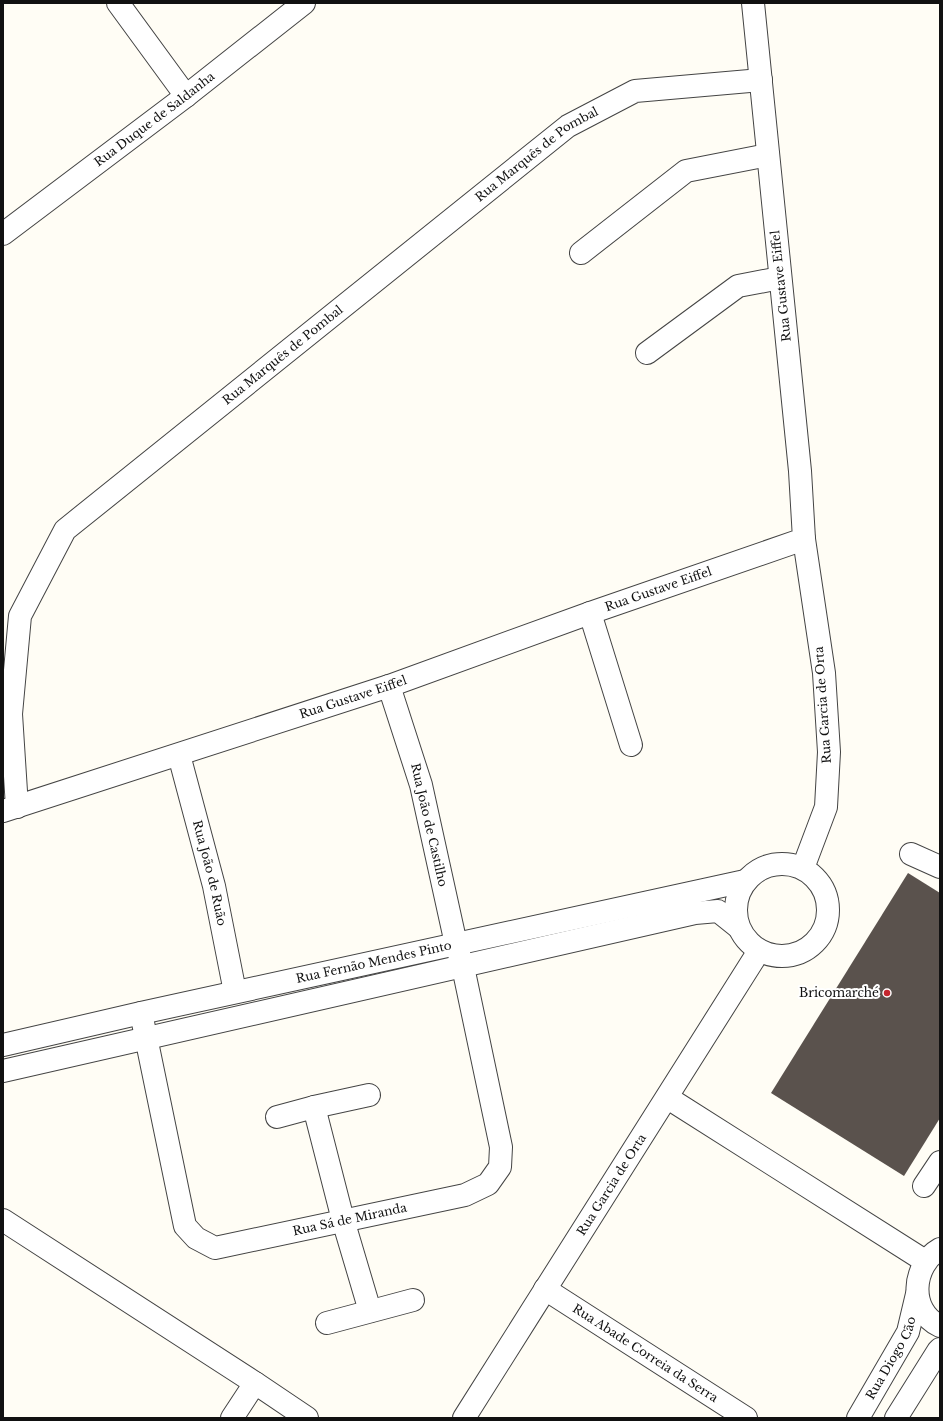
<svg xmlns="http://www.w3.org/2000/svg" width="943" height="1421" viewBox="0 0 943 1421" font-family="'Libre Baskerville',serif">
	<style>
		.building { fill: #5a524d }
		.lines { fill: none; stroke-linecap: round; stroke-linejoin: round }
		.minor-casing { stroke: #444; stroke-width: 24 }
		.minor { stroke: #fff; stroke-width: 22 }
		.poi-dot { fill: #c4262e; stroke: #fff; stroke-width: 1.5 }
		.labels { text-anchor: middle; stroke-width: 4; stroke-linejoin: round; paint-order: stroke }
		.street-label { font-size: 12px; fill: #111; stroke: #fff }
		.poi-label { font-size: 12px; fill: #111; stroke: #fff; text-anchor: end }
	</style>
	<rect width="100%" height="100%" fill="#fffdf5"/>
	<!-- building -->
	<polygon class="building" points="908,873 940,893 940,1118 904,1176 771,1093"/>
	<g class="lines">
		<defs>
			<g id="minor">
				<polyline points="118,3 186,96"/>
				<path id="s1" d="M3 234 186 96 304 3"/>
				<polyline points="581,253 686,171 768,155"/>
				<polyline points="647,353 738,286 780,278"/>
				<polyline points="590,613 631,745"/>
				<path id="s2" d="M179 755 214 886 235 992"/>
				<path id="s3" d="M17 807 11 714 20 616 65 530 568 126 635 91 761 80"/>
				<path id="s4" d="M3 811 389 686 590 613 804 539 800 471 753 3"/>
				<polyline points="911,854 940,867"/>
				<circle cx="782" cy="910" r="46"/>
				<polyline points="803,868 826,807 829,752 824,673 804,539"/>
				<path id="s5" d="M141 1013 185 1226 196 1238 215 1248 465 1195 488 1184 500 1167 501 1147 463 967 456 944 421 785 389 686"/>
				<path id="s6" d="M3 1045 141 1013 745 881"/>
				<polyline points="3,1071 695,913 718,911 738,927"/>
				<polyline points="668,1098 925,1261"/>
				<polyline points="314,1107 343,1220 370,1311"/>
				<polyline points="277,1117 314,1107 369,1095"/>
				<polyline points="924,1186 940,1162"/>
				<polyline points="3,1220 255,1383"/>
				<path d="M940 1249C912 1265 908 1311 940 1326"/>
				<path id="s7" d="M545 1289 746 1418"/>
				<polyline points="327,1323 413,1300"/>
				<polyline points="232,1418 255,1383 307,1418"/>
				<path id="s8" d="M464 1418C562 1262 662 1107 759 951"/>
				<path id="s9" d="M858 1418 908 1332 917 1294"/>
				<polyline points="896,1418 938,1351 940,1349"/>
			</g>
		</defs>
		<!-- minor casing -->
		<use href="#minor" class="minor-casing"/>
		<!-- minor -->
		<use href="#minor" class="minor"/>
	</g>
	<!-- markers -->
	<circle class="poi-dot" cx="887" cy="993" r="4"/>
	<g class="labels">
		<!-- street labels -->
		<g class="street-label">
			<text dy="4" stroke="none"><textPath href="#s1" startOffset="190">Rua Duque de Saldanha</textPath></text>
			<text dy="4" stroke="none"><textPath href="#s3" startOffset="892">Rua Marquês de Pombal</textPath></text>
			<text transform="translate(781 286) rotate(-96)" y="4">Rua Gustave Eiffel</text>
			<text dy="4" stroke="none"><textPath href="#s3" startOffset="568">Rua Marquês de Pombal</textPath></text>
			<text dy="4" stroke="none"><textPath href="#s4" startOffset="692">Rua Gustave Eiffel</textPath></text>
			<text dy="4" stroke="none"><textPath href="#s4" startOffset="368">Rua Gustave Eiffel</textPath></text>
			<text transform="translate(823 705) rotate(-94)" y="4">Rua Garcia de Orta</text>
			<text transform="translate(429 825) rotate(77)" y="4">Rua João de Castilho</text>
			<text dy="4" stroke="none"><textPath href="#s2" startOffset="122">Rua João de Ruão</textPath></text>
			<text dy="4" stroke="none"><textPath href="#s6" startOffset="380">Rua Fernão Mendes Pinto</textPath></text>
			<text dy="4" stroke="none"><textPath href="#s8" startOffset="276">Rua Garcia de Orta</textPath></text>
			<text dy="4" stroke="none"><textPath href="#s5" startOffset="393">Rua Sá de Miranda</textPath></text>
			<text dy="4" stroke="none"><textPath href="#s7" startOffset="119">Rua Abade Correia da Serra</textPath></text>
			<text dy="4" stroke="none"><textPath href="#s9" startOffset="69">Rua Diogo Cão</textPath></text>
		</g>
		<!-- poi labels -->
		<g class="poi-label">
			<text x="879" y="997">Bricomarché</text>
		</g>
	</g>
	<!-- border -->
	<rect width="943" height="1421" fill="none" stroke="#111111" stroke-width="8"/>
</svg>
